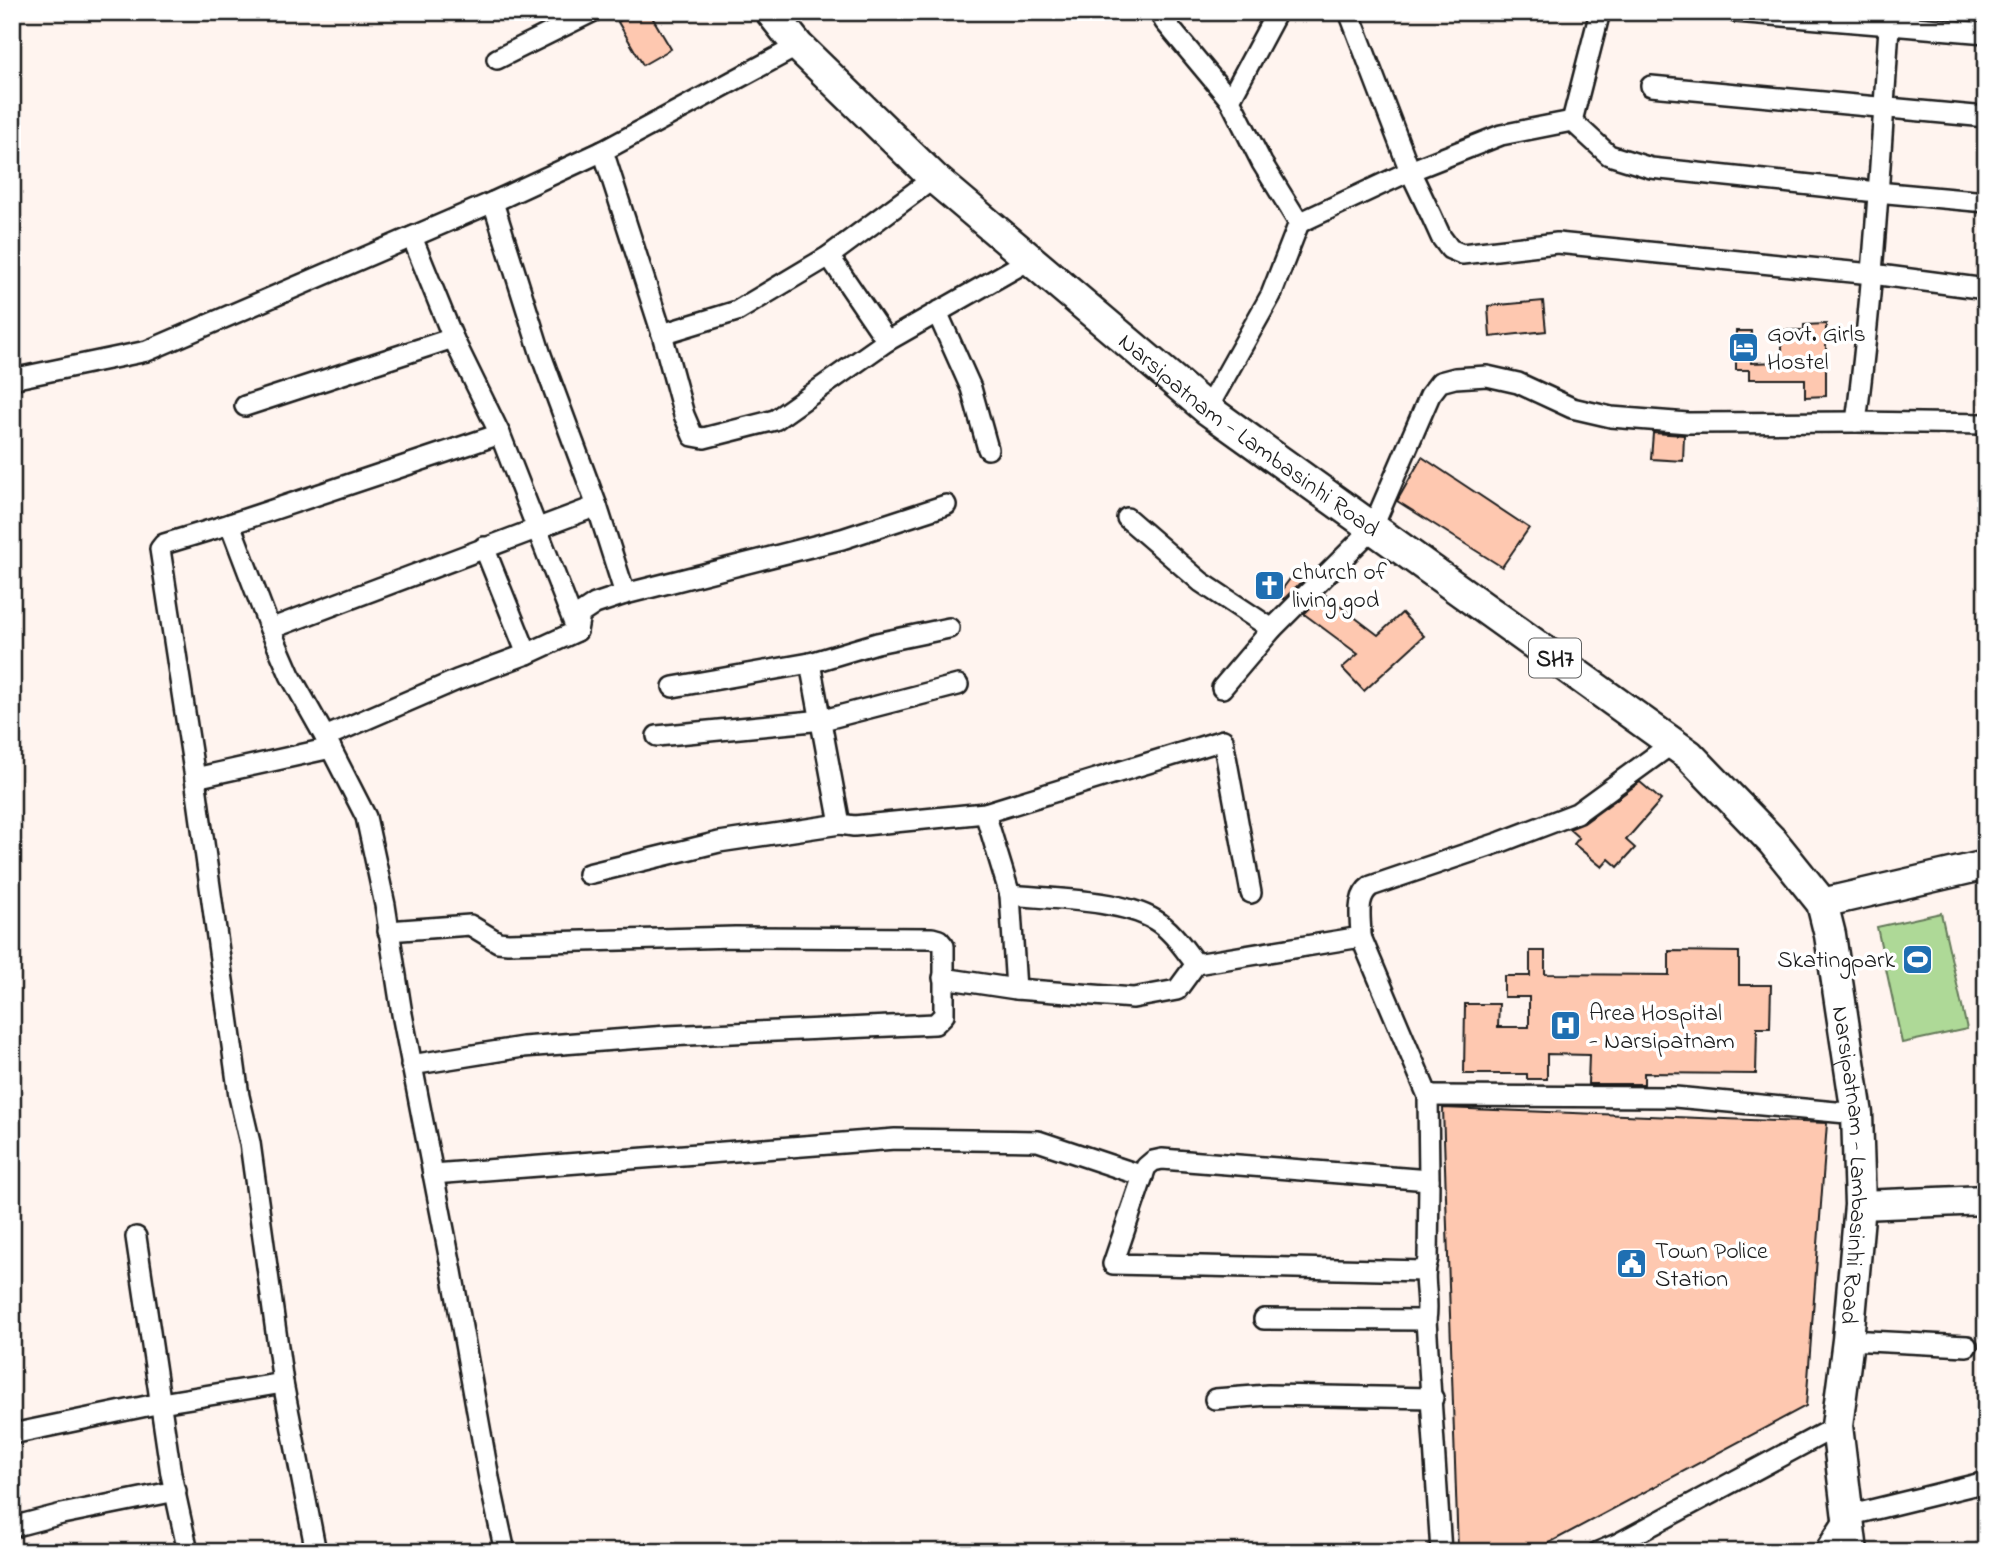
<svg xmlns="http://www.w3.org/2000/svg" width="1998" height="1564" viewBox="0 0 1998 1564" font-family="'Indie Flower',sans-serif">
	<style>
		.green { fill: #aed997; stroke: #657a5a; stroke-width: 2 }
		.building { fill: #fec8b0; stroke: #1c1c1c; stroke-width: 2 }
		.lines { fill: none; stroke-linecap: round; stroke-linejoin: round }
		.street-casing { stroke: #1c1c1c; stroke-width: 24 }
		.secondary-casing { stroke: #1c1c1c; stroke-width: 33 }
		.primary-casing { stroke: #1c1c1c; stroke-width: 35 }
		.street { stroke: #fff; stroke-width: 19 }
		.secondary { stroke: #fff; stroke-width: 28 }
		.primary { stroke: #fff; stroke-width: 30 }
		.labels { text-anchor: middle; stroke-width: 7; stroke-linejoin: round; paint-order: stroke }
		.shield { fill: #fff; stroke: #606060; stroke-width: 2 }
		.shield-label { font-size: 23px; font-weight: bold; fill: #1c1c1c }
		.poi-label { font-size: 24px; fill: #1c1c1c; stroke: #fff; text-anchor: start }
		.street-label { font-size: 24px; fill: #1c1c1c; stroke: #fff }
	</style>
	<rect width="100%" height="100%" fill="#fff4ef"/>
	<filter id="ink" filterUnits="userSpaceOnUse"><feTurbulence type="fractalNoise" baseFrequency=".0143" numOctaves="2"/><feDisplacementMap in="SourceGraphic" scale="14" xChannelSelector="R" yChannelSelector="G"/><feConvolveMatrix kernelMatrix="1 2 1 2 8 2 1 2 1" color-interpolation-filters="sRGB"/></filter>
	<g filter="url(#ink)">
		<!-- green -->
		<polygon class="green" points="1941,913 1967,1029 1902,1043 1877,927"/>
		<!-- building -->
		<g class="building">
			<polygon points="635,12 649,12 671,49 643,65 618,22"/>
			<polygon points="1543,301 1546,331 1490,337 1488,306"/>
			<polygon points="1826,324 1826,396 1805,397 1805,379 1749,379 1749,370 1736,370 1736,331 1751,331 1751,363 1782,362 1782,330 1804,330 1804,325"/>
			<polygon points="1653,433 1684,435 1683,461 1651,459"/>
			<polygon points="1422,457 1529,528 1502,567 1397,501"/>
			<polygon points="1295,572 1304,579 1284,599 1278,595"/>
			<polygon points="1324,594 1378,635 1402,613 1424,636 1364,691 1342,668 1358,654 1304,614"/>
			<polygon points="1640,782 1661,800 1626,840 1635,848 1618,867 1609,859 1602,867 1574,844 1579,838 1569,829 1584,823"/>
			<polygon points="1530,951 1545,951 1545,974 1669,975 1669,951 1739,952 1739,985 1771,985 1770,1028 1757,1028 1756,1074 1644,1073 1644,1084 1588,1084 1589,1055 1547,1054 1547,1079 1527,1079 1527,1074 1464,1074 1465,1004 1499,1004 1498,1027 1529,1027 1529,997 1504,997 1504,976 1530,976"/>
			<polygon points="1443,1108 1827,1123 1806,1406 1532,1552 1458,1552"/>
		</g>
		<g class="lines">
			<defs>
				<g id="street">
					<polyline points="1159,12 1165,22 1230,100"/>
					<polyline points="1349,12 1410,171 1431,215 1441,237 1450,249 1462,254 1557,243 1872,274 1986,289"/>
					<polyline points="1736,12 1986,33"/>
					<polyline points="497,59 592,12"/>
					<polyline points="1651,86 1986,117"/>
					<polyline points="1572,121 1609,155 1651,168 1877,192 1986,202"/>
					<polyline points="1572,121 1600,12"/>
					<polyline points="603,151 662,334 684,415 693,436 704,438 775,420 887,341 1031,259"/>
					<polyline points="493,202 541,355 597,506 625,594"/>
					<polyline points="1299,223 1410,171 1501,135 1572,121"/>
					<polyline points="412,237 453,338 500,434 230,524 270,629 290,675 325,737 366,817 385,905 402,1014 451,1266 489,1478 505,1552"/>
					<polyline points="829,256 887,341"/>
					<polyline points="937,312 971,388 988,449"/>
					<polyline points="662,334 737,311 829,256 934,178"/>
					<polyline points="12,379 147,351 493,202 603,151 798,46"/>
					<polyline points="245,406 453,338"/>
					<polyline points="1207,409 1271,295 1299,223 1262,163 1230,100 1277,12"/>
					<path d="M1856 422C1874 286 1881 149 1890 12"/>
					<polyline points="1127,518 1201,582 1272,629"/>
					<polyline points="230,524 164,544 160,549 195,778 239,1096 250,1143 283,1383 316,1552"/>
					<polyline points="484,547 527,654"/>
					<polyline points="270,629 597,506"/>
					<polyline points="577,631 580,614 595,604 625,594 842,539 946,505"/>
					<polyline points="810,663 840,824"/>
					<polyline points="673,687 810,663 877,643 949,628"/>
					<polyline points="1222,688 1272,629 1372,529 1430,395 1440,382 1455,378 1487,376 1518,383 1572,408 1611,417 1688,423 1856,422 1986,424"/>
					<polyline points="657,736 823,720 958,685"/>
					<polyline points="325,737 457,680 527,654 577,631 500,434"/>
					<polyline points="195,778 331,748"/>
					<polyline points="985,813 1010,895 1016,989"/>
					<polyline points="588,874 719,842 840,824 854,826 985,813 1223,740 1251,893"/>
					<path d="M1010 895C1051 899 1121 899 1155 920 1172 930 1184 949 1196 964"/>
					<polyline points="388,931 470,925 498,942 508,943 735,937 932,938 939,940 944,946 944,1015 935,1024 667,1036 523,1047 411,1065"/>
					<polyline points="1361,937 1428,1096 1429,1180 1162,1159 1153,1161 1146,1167 1113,1264 1424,1271"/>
					<path d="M943 978 1016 989 1133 998 1177 990 1196 964 1361 937C1361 919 1355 897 1371 886L1501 842 1577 813 1673 743"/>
					<polyline points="1428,1096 1675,1097 1857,1114"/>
					<polyline points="433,1174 895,1139 1038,1141 1143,1176"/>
					<path d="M1429 1180 1428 1259C1421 1280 1430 1297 1426 1320L1441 1552"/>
					<polyline points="136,1237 171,1474 188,1552"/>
					<polyline points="1264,1319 1426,1320"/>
					<polyline points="1848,1340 1967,1346"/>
					<polyline points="1215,1399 1268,1395 1433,1398"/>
					<polyline points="12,1434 161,1403 283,1383"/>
					<polyline points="12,1527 62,1514 176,1491"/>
					<polyline points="1598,1552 1617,1544 1837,1426"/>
					<polyline points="1824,1552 1847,1516 1986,1482"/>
				</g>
				<g id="secondary">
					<polyline points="1822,903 1986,865"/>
					<polyline points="1860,1205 1986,1200"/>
				</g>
				<g id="primary">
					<path id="s1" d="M771 12 798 46 934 178 1207 409 1689 755 1773 842 1822 903 1830 935 1857 1114 1860 1205 1848 1340 1837 1426 1852 1552"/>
				</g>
			</defs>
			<!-- street casing -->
			<use href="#street" class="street-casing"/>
			<!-- secondary casing -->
			<use href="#secondary" class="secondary-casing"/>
			<!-- primary casing -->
			<use href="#primary" class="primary-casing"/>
			<!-- street -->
			<use href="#street" class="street"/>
			<!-- secondary -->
			<use href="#secondary" class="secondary"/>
			<!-- primary -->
			<use href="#primary" class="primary"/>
		</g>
	</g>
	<!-- icons -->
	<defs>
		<symbol id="hotel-square" viewBox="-11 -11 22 22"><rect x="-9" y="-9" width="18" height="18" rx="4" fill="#1f6fb2" stroke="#fff"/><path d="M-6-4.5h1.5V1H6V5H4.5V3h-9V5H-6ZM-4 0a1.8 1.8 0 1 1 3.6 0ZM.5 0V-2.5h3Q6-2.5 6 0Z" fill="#fff"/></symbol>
		<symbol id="church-square" viewBox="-11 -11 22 22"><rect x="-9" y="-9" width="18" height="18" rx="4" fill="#1f6fb2" stroke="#fff"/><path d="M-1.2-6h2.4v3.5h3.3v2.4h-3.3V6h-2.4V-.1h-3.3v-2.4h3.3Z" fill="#fff"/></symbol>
		<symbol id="stadium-square" viewBox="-11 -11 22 22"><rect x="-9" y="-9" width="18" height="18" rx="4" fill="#1f6fb2" stroke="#fff"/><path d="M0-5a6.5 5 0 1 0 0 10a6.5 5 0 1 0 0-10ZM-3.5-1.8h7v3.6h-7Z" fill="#fff"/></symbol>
		<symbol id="hospital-square" viewBox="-11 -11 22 22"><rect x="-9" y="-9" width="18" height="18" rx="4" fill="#1f6fb2" stroke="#fff"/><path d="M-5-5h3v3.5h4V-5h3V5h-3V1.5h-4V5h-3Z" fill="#fff"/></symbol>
		<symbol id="civic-square" viewBox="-11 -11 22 22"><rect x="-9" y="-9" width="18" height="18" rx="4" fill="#1f6fb2" stroke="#fff"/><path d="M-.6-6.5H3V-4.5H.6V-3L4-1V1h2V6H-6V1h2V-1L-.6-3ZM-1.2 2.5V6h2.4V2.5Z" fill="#fff"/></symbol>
	</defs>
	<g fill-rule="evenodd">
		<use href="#hotel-square" x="1726" y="330" width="35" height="35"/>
		<use href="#church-square" x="1252" y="568" width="35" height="35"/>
		<use href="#stadium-square" x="1900" y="942" width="35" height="35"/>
		<use href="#hospital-square" x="1548" y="1008" width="35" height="35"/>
		<use href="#civic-square" x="1614" y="1246" width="35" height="35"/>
	</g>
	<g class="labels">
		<!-- shield labels -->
		<rect class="shield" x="1529" y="638.5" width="52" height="39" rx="5"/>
		<g class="shield-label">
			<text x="1555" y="666">SH7</text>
		</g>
		<!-- poi labels -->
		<g class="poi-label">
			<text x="1767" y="341">Govt. Girls<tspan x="1767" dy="28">Hostel</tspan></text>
			<text x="1292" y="579">church of<tspan x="1292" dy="28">living god</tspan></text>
			<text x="1895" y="967" text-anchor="end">Skatingpark</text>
			<text x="1589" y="1020">Area Hospital<tspan x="1589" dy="28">- Narsipatnam</tspan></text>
			<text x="1655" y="1258">Town Police<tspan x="1655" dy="28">Station</tspan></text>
		</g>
		<!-- street labels -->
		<g class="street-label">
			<text dy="8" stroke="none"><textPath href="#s1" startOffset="640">Narsipatnam - Lambasinhi Road</textPath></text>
			<text dy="8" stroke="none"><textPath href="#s1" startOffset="1648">Narsipatnam - Lambasinhi Road</textPath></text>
		</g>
	</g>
	<!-- margin -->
	<rect width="1998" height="1564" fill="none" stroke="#fff" stroke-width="42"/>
	<rect x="21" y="21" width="1956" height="1522" fill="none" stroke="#1c1c1c" stroke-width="2.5" filter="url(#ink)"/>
</svg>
